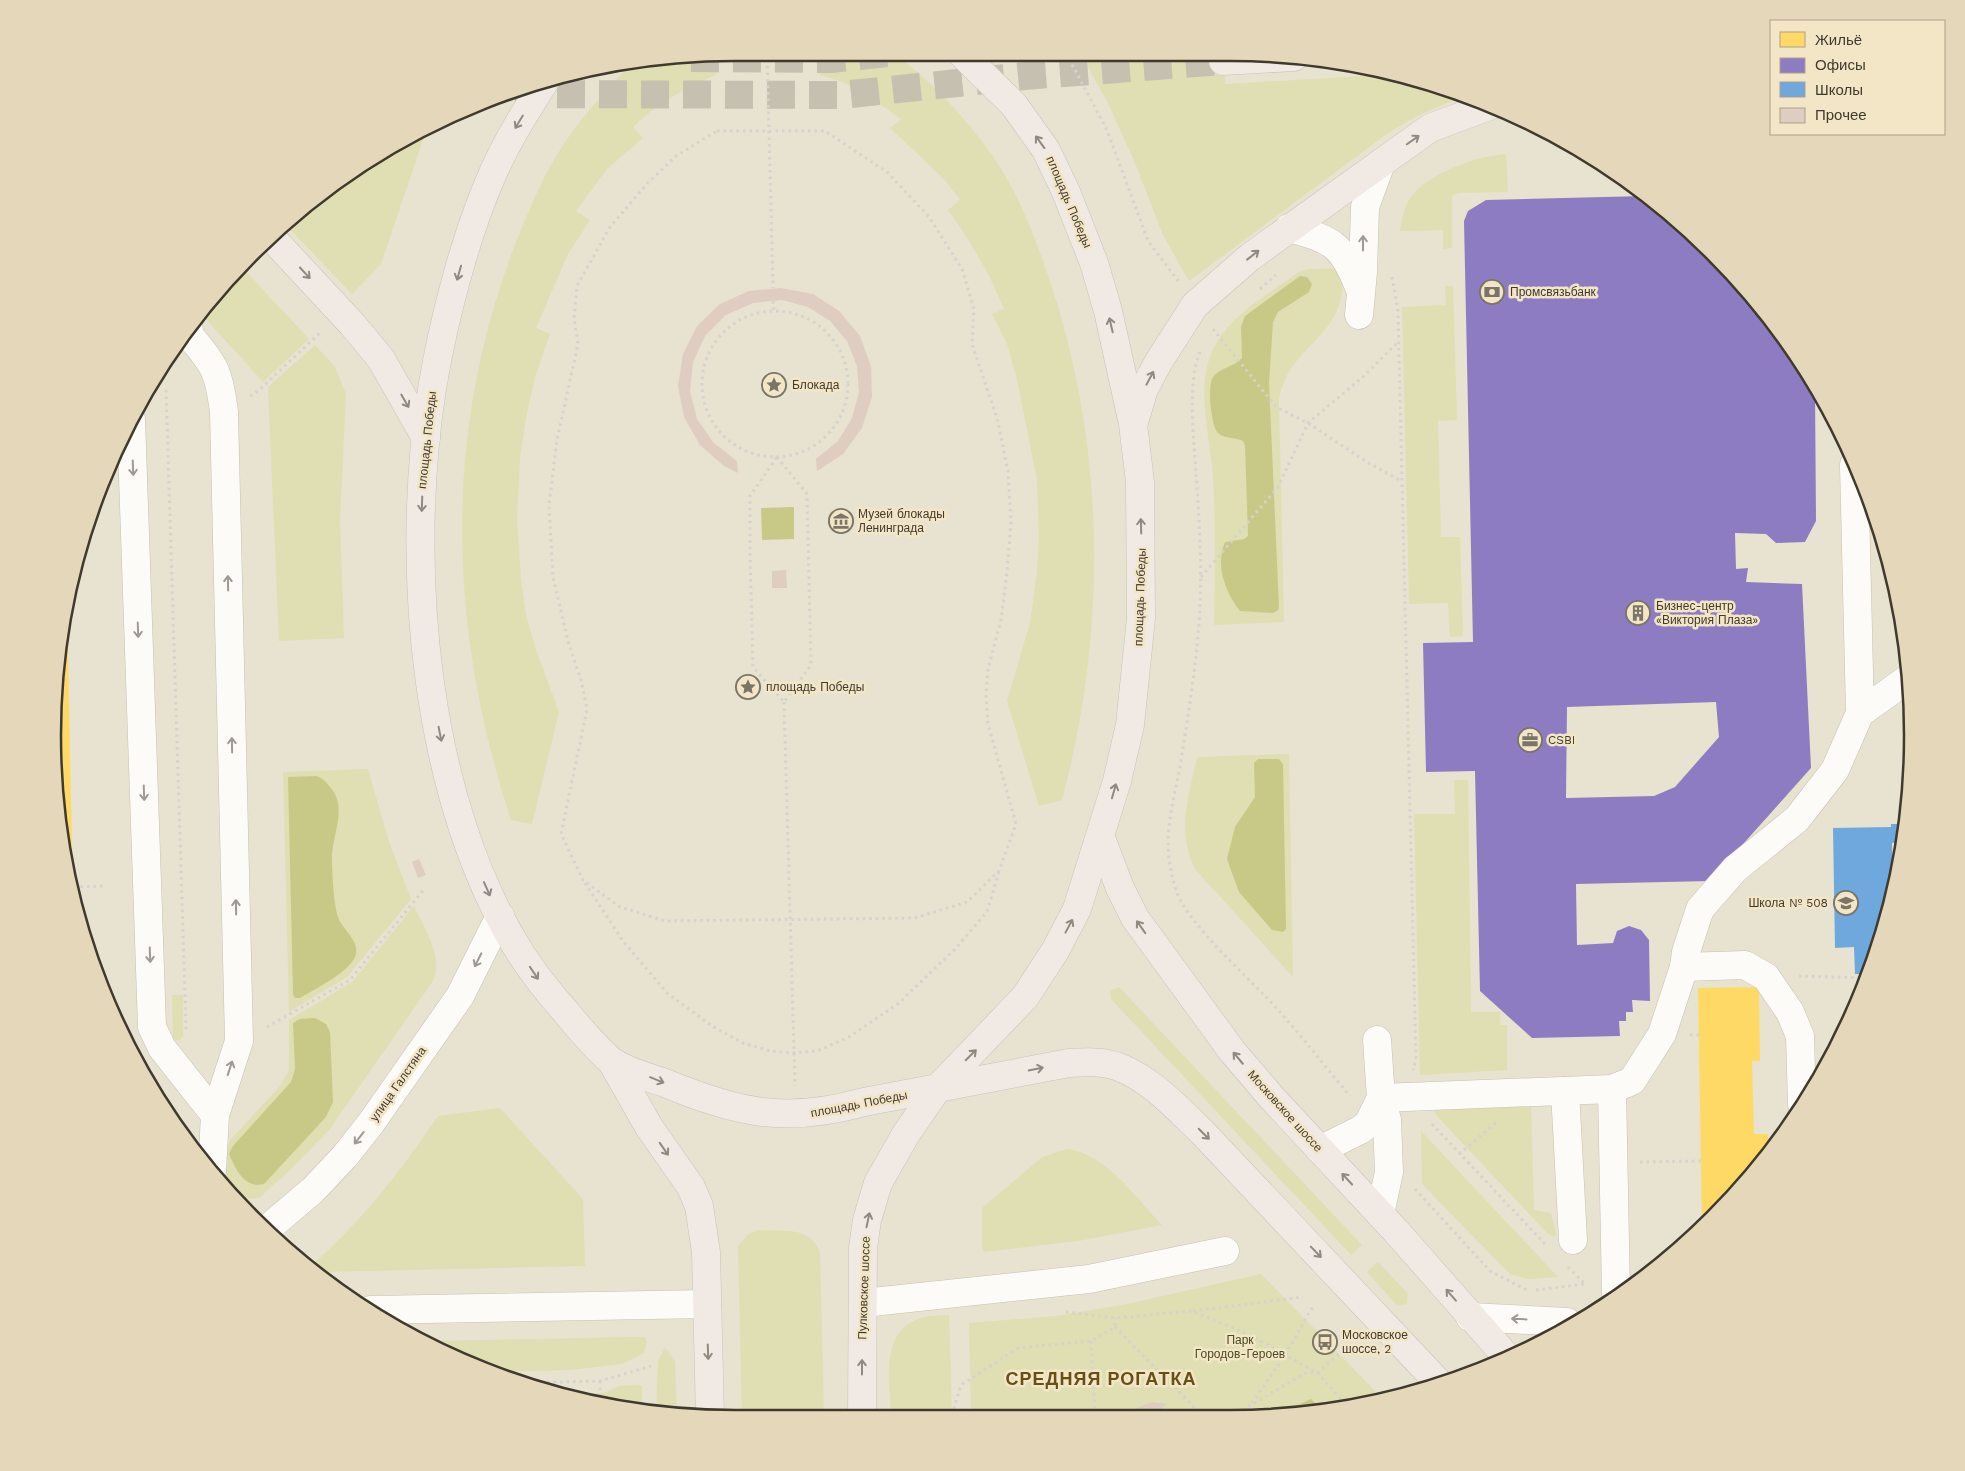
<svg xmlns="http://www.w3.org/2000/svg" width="1965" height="1471" viewBox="0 0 1965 1471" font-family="'Work Sans',sans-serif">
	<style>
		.green { fill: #dfdfb3 }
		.forest { fill: #c8c887 }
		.homes { fill: #ffd966 }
		.offices { fill: #8e7cc3; fill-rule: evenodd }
		.schools { fill: #6fa8dc }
		.building { fill: #dfcdc1 }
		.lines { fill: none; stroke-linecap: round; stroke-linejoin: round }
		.major-tunnel { stroke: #c6c0b0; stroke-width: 28; stroke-dasharray: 28 14; stroke-linecap: butt }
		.minor-casing { stroke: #c6c0b3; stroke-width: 29 }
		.major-casing { stroke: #c6c2b9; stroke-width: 29 }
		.path { stroke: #d4d3cd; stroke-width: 3; stroke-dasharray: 2.5 4; stroke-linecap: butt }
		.minor { stroke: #fcfbf8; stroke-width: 28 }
		.major { stroke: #f1eae4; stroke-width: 28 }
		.oneway { stroke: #908980 }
		.oneway2 { stroke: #9e9a93 }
		.labels { text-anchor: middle; stroke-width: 5; stroke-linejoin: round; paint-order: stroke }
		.street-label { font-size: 12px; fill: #403a2e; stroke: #f3e6c6 }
		.poi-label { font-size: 12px; fill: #403a2e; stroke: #f3e6c6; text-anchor: start }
		.park-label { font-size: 12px; fill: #494c22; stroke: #f3e6c6 }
		.district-label { font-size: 18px; font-weight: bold; letter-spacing: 1px; fill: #675015; stroke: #f3e6c6 }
		.rim { fill: none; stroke: #403a2e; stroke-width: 2.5 }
	</style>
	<rect width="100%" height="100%" fill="#e8e2d0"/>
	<!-- green -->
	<g class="green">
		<path d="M820 53H894C931 81 965 117 992 155 1019 193 1036 240 1051 284 1106 451 1107 631 1062 800L1039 806 1007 701 1030 623 1037 572 1039 539 1037 480 1017 379 1007 344 992 314 1004 309C989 273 971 241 948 210L960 200 944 179 890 128 901 119C875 101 851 82 820 75Z"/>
		<polygon points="1080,53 1223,54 1225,84 1397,74 1464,96 1419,115 1388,133 1189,281 1163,235 1135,163 1108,103"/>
		<path d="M716 55V75C686 87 656 104 633 127L643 138 607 169 576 211 590 220 568 254 536 328 550 334 535 377 526 418 520 458 517 518 521 580 526 615 536 650 559 712 532 824 511 820C440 604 443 389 542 182 560 145 584 114 612 85 617 79 624 69 631 66 637 64 647 64 654 63 674 61 695 58 716 55Z"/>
		<polygon points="426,131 381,264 352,294 287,226 394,144"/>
		<path d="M1506 154 1508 192 1459 193 1452 196V248L1443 249V230L1400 231C1402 220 1404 207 1410 198 1429 173 1476 156 1506 154Z"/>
		<polygon points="241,266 309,339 263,382 202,315"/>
		<path d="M1341 268C1352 338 1287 342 1279 401L1284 622 1214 625C1215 576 1216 526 1213 477 1210 433 1193 382 1217 342 1234 312 1271 293 1297 273L1308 269Z"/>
		<polygon points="1445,286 1453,286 1457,420 1438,421 1441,537 1460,537 1463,636 1450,637 1448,603 1409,604 1402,307 1446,305"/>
		<polygon points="315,345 335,367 346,394 340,521 344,638 279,641 268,387"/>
		<path d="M1289 754 1293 977 1195 869C1176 830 1189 797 1197 757Z"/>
		<polygon points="368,769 389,842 411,899 347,977 289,1012 283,772"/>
		<polygon points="1454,780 1468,780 1471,1012 1500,1012 1500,1025 1507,1025 1507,1070 1420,1075 1414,814 1455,814"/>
		<path d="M414 906C424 928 444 957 433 981L329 1130 292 1168 259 1198 238 1199 226 1186 225 1154 230 1140 279 1087 289 1071V1020L352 982Z"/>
		<polygon points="1119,987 1362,1245 1351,1255 1111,999 1110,991"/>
		<polygon points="172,995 183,995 183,1036 180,1040 173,1040"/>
		<polygon points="1531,1106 1534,1210 1551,1213 1556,1234 1554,1237 1548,1234 1435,1114 1435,1107"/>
		<path d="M500 1108 583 1199 585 1266 318 1272 310 1267C362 1221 399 1173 438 1116Z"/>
		<polygon points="1421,1131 1558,1277 1528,1279 1510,1274 1422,1184"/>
		<path d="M1067 1149C1107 1154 1136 1198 1162 1225L1078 1241 984 1252 982 1247V1208L1042 1157Z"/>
		<path d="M759 1230C783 1232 809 1225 820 1252L824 1416 742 1417 738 1246 749 1234Z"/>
		<polygon points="1378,1262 1408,1294 1407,1304 1399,1305 1396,1304 1367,1272"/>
		<polygon points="1261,1274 1380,1396 1319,1413 971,1415 969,1323 1056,1316 1127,1304"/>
		<path d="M949 1315 952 1415 891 1416C891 1383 879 1334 918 1319 927 1315 939 1316 949 1315Z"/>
		<polygon points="635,1337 645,1337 647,1342 644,1353 622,1364 570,1370 493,1372 425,1341"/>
		<polygon points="665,1347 675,1362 677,1414 656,1410 658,1361"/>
		<polygon points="642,1385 642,1407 574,1394 603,1393 619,1386"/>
	</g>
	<!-- forest -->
	<g class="forest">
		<path d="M1300 276 1307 277 1312 284 1309 292 1278 312 1273 322 1269 383 1279 607 1278 610 1273 613 1240 611C1225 592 1215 565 1225 542L1244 539 1248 536 1245 446 1243 441C1235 437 1225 439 1218 433 1211 426 1207 385 1213 377 1219 368 1234 367 1242 358L1241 327 1245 316Z"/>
		<polygon points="794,507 794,539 762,540 761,508"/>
		<polygon points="1258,759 1279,759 1283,764 1286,929 1283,932 1272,930 1239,892 1227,859 1235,827 1255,797 1254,763"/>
		<path d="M316 776C323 778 326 782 330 787 349 808 331 836 332 860 332 873 334 906 338 917 342 929 359 940 356 954 352 971 315 989 300 998H295L293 994 288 777Z"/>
		<path d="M315 1018 326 1024 330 1032 333 1102 326 1117 264 1184C245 1189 236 1170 229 1154L233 1146 291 1082 295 1069 293 1023 300 1019Z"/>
		<polygon points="1311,1399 1323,1412 1279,1413"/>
	</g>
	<!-- homes -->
	<g class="homes">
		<polygon points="65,605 67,605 73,896 54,780"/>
		<polygon points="1759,987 1760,1061 1752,1061 1754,1134 1768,1134 1768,1150 1743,1186 1702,1224 1698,988"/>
	</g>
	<!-- offices -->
	<path class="offices" d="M1644 196 1712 252 1772 320 1815 390 1816 521 1805 542 1776 543 1766 534 1735 533 1736 569 1748 568 1746 582 1802 584 1811 768 1710 881 1576 884 1577 945 1613 943 1617 931 1629 926 1641 930 1649 940 1650 1001 1632 1000 1633 1012H1626V1021H1619L1620 1036 1532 1038 1480 991 1475 771 1426 772 1423 643 1473 642 1464 221 1468 211 1486 200ZM1716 702 1719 737 1675 787 1654 796 1566 798 1567 707Z"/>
	<!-- schools -->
	<polygon class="schools" points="1891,824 1902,824 1903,842 1892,843 1893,884 1876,955 1868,974 1855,974 1854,947 1835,948 1833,828 1891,827"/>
	<!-- building -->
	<g class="building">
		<polygon points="781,288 813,294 839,311 860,336 871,366 872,397 862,428 843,454 817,471 816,459 838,441 852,418 859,392 857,366 847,341 830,321 808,307 782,300 753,303 726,315 705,336 693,362 690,391 697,419 714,443 737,461 738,473 724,466 700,445 684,417 678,386 683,354 697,326 720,304 749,291"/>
		<polygon points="786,570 787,588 772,588 772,571"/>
		<polygon points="419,859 426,875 418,878 412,862"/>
		<polygon points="1152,1402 1166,1404 1157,1414 1131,1414 1132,1410"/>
	</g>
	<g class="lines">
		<!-- major-tunnel -->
		<g class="major-tunnel">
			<polyline points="691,58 831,59 887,53"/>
			<polyline points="515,94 841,95 1025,76 1223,61"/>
		</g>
		<defs>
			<g id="minor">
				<path d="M1289 228C1333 240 1342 244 1359 287"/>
				<polyline points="1359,315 1363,272 1365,207 1381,163"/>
				<path d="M189 330V335C215 365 219 372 224 412L239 1041 215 1115 212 1171"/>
				<polyline points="131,419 152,1027 162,1048 215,1115"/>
				<polyline points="1854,465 1860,713"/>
				<polyline points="1684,967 1686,952 1700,909 1735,869 1797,819 1835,770 1860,713 1909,678"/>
				<polyline points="1377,1040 1381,1098 1387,1120 1389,1172 1380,1214"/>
				<polyline points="1612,1089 1616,1294"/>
				<polyline points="1565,1091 1573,1240"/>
				<polyline points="1381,1098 1612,1089 1632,1081 1662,1034 1684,967 1745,965 1766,977 1790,1012 1800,1036 1802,1104"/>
				<polyline points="1320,1150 1360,1130 1368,1124 1381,1098"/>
				<polyline points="267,1229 313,1190 345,1156 371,1123 460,996 500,916"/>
				<polyline points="863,1303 1089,1279 1225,1251"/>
				<polyline points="371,1310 707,1304"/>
				<polyline points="1470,1317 1567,1322"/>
			</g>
			<g id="major">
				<polyline points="1223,61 1294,57"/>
				<path d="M545 81C526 111 507 141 493 173 465 236 443 322 432 389 404 565 424 801 521 954 534 974 549 993 565 1011 579 1028 594 1046 610 1060 624 1071 648 1077 665 1083 738 1113 785 1124 864 1102L1069 1063C1085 1062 1103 1061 1119 1067 1152 1080 1178 1109 1203 1133L1437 1381"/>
				<polyline points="272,238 352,324 381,359 426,438"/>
				<polyline points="1134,422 1144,389 1159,361 1195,305 1250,257 1430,128 1492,105"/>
				<polyline points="1101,838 1120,888 1135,918 1232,1051 1272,1098 1395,1230 1507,1357"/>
				<polyline points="612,1062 649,1127 691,1187 699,1206 706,1252 710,1417"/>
				<polyline points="862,1416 863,1248 867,1220 878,1183 906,1134 937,1089 1025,997 1055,951 1077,909 1117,781 1130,725 1141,618 1140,482 1133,424 1108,311 1094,263 1066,192 1046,150 1014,105 961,53"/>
			</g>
		</defs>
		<!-- minor casing -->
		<use href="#minor" class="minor-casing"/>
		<!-- major casing -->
		<use href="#major" class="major-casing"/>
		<!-- path -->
		<g class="path">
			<polyline points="767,53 773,288"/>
			<polyline points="1066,53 1107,130 1148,241 1179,282"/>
			<polygon points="717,131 825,131 887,172 929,217 962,269 974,309 972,344 997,418 1008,471 1011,522 1007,572 1001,620 988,669 986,695 988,724 1016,824 999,871 967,902 915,918 665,921 620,907 583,880 561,834 587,709 581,680 568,641 553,577 549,505 557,440 578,344 574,318 577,286 610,227 647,184 676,156"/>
			<polyline points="1392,277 1398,311 1416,1059 1413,1070"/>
			<polyline points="1260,289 1276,275"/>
			<polyline points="773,301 774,311"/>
			<circle cx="775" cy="384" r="73"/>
			<polyline points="1213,329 1276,407 1308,423 1367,462 1401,481"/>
			<path d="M1200 352C1187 381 1194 440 1196 473 1199 516 1202 561 1200 604 1198 654 1190 704 1182 754 1174 806 1159 838 1176 890 1188 926 1253 981 1279 1011 1304 1039 1326 1068 1350 1096"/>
			<polyline points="166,390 186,1029"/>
			<polyline points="250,396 258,391 321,332"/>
			<polygon points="777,457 807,494 811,665 784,702 753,667 750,555 750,496"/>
			<polyline points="1201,577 1278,487 1308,423 1364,376 1399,341"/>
			<polyline points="784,702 795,1086"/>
			<polyline points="585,883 623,941 667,993 712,1026 743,1043 770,1051 794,1053 817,1051 849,1037 899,1003 955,949 987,912 999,872"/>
			<polyline points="74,887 106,886"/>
			<polyline points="1799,976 1866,978"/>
			<polyline points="267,1027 350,980 425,888"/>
			<polyline points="1690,1035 1699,1035"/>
			<polyline points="1432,1124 1546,1245"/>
			<polyline points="1459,1154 1497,1122"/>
			<polyline points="1640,1162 1702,1161"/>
			<polyline points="1415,1189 1490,1271 1527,1290"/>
			<polyline points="1568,1267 1585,1284"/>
			<polyline points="1536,1290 1585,1284"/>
			<polyline points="1193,1311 1303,1297"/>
			<polyline points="1066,1312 1116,1318 1192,1311 1250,1335 1317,1373 1347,1405"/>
			<polyline points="1115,1327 1197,1410 1197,1413"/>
			<polyline points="1091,1341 1095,1414"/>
			<polyline points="600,1381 600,1399"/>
			<polyline points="521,1383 600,1381 651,1366"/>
			<polyline points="1252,1403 1286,1354 1313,1306"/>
			<polyline points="1237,1413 1306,1373 1317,1373 1348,1346"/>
			<polyline points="952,1415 961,1385 1018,1348 1091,1341 1115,1327 1116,1318"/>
		</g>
		<!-- minor -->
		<use href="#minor" class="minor"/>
		<!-- major -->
		<use href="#major" class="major"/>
	</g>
	<!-- one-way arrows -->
	<defs><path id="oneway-shaft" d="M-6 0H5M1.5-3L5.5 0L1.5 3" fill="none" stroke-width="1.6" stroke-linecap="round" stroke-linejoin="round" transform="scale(1.25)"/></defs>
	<g class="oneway">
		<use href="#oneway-shaft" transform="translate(519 122) rotate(121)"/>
		<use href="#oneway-shaft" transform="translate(1413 140) rotate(-35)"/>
		<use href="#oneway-shaft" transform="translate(1040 142) rotate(-126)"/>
		<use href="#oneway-shaft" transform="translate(1253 255) rotate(-38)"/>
		<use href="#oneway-shaft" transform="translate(305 273) rotate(47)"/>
		<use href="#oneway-shaft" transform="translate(459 273) rotate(106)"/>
		<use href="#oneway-shaft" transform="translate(1111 325) rotate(-103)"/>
		<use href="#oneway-shaft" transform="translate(1150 378) rotate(-62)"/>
		<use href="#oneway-shaft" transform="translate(405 401) rotate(60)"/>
		<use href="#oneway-shaft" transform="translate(422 504) rotate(92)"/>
		<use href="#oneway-shaft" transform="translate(1141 526) rotate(-92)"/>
		<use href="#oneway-shaft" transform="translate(440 734) rotate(79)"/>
		<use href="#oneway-shaft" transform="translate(1114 791) rotate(-74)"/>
		<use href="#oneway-shaft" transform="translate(487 889) rotate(66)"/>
		<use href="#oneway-shaft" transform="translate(1069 926) rotate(-62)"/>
		<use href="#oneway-shaft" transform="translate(1141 927) rotate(-125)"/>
		<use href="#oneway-shaft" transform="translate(534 973) rotate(56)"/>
		<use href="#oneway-shaft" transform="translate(971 1055) rotate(-45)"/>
		<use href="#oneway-shaft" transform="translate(1238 1058) rotate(-130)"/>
		<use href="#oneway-shaft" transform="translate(1036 1069) rotate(-11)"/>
		<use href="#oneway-shaft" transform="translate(657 1080) rotate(22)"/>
		<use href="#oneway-shaft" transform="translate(1204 1134) rotate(45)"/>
		<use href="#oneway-shaft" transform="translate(664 1149) rotate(55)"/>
		<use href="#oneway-shaft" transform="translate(1347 1179) rotate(-133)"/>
		<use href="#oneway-shaft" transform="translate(868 1220) rotate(-78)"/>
		<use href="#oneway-shaft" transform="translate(1316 1252) rotate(46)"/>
		<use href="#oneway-shaft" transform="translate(1451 1295) rotate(-131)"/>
		<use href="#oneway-shaft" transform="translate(708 1352) rotate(88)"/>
		<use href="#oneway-shaft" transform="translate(862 1367) rotate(-90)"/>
	</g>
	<g class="oneway2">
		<use href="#oneway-shaft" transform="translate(1363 243) rotate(-90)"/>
		<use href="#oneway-shaft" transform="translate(133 468) rotate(88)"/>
		<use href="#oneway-shaft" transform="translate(228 583) rotate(-91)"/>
		<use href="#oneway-shaft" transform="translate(138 630) rotate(88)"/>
		<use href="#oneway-shaft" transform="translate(232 745) rotate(-91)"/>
		<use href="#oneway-shaft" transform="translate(144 793) rotate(88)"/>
		<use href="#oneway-shaft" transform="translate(236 907) rotate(-91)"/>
		<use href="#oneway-shaft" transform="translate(150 955) rotate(88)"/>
		<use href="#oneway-shaft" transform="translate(478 960) rotate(117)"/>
		<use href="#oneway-shaft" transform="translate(230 1068) rotate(-72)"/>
		<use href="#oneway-shaft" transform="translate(359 1138) rotate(128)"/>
		<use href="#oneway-shaft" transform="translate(1519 1319) rotate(-177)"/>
	</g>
	<!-- icons -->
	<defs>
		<symbol id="bank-ring" viewBox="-11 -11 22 22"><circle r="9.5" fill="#f3e6c6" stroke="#7b7567" stroke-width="1.5"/><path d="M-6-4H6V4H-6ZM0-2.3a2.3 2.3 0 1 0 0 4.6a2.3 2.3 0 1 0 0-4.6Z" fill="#7b7567"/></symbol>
		<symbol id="sight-ring" viewBox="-11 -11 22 22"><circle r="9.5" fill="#f3e6c6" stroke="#7b7567" stroke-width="1.5"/><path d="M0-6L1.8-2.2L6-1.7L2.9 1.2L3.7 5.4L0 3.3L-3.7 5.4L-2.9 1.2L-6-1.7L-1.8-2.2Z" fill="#7b7567"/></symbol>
		<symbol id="museum-ring" viewBox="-11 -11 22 22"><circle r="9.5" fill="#f3e6c6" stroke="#7b7567" stroke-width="1.5"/><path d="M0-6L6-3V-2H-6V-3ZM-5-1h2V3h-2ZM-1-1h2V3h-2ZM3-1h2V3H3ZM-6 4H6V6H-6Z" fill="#7b7567"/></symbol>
		<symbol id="building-ring" viewBox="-11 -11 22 22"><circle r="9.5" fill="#f3e6c6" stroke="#7b7567" stroke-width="1.5"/><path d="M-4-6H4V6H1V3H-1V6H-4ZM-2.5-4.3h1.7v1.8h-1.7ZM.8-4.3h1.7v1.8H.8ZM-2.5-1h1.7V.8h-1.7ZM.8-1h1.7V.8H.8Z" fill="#7b7567"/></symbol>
		<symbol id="office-ring" viewBox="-11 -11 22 22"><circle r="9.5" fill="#f3e6c6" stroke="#7b7567" stroke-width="1.5"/><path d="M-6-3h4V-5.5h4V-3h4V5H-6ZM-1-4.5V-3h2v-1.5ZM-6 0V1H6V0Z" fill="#7b7567"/></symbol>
		<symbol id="school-ring" viewBox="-11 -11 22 22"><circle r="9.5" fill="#f3e6c6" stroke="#7b7567" stroke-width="1.5"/><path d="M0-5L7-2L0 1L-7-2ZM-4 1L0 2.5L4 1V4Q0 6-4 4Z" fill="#7b7567"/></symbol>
		<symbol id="bus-ring" viewBox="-11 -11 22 22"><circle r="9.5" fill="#f3e6c6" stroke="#7b7567" stroke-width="1.5"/><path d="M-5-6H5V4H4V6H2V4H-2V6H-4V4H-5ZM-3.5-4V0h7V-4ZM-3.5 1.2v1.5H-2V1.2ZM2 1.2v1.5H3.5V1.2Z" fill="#7b7567"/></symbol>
	</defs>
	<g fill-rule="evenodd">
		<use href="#bank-ring" x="1478" y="278" width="28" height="28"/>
		<use href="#sight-ring" x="760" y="371" width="28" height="28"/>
		<use href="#museum-ring" x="827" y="507" width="28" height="28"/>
		<use href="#building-ring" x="1624" y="599" width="28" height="28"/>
		<use href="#sight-ring" x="734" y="673" width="28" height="28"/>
		<use href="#office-ring" x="1516" y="726" width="28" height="28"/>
		<use href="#school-ring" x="1832" y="889" width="28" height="28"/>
		<use href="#bus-ring" x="1311" y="1328" width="28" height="28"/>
	</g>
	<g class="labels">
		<!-- street labels -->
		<g class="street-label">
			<text transform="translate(1069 202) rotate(67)" y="4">площадь Победы</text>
			<text transform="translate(427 440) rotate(-84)" y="4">площадь Победы</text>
			<text transform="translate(1140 597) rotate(-88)" y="4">площадь Победы</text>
			<text transform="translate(398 1084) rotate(-55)" y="4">улица Галстяна</text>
			<text transform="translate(859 1104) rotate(-11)" y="4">площадь Победы</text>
			<text transform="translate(1285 1111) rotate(48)" y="4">Московское шоссе</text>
			<text transform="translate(864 1288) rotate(-88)" y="4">Пулковское шоссе</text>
		</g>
		<!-- poi labels -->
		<g class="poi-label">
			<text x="1510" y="296">Промсвязьбанк</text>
			<text x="792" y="389">Блокада</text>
			<text x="858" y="518">Музей блокады<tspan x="858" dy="14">Ленинграда</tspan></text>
			<text x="1656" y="610">Бизнес-центр<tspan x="1656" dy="14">«Виктория Плаза»</tspan></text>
			<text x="766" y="691">площадь Победы</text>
			<text x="1548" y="744">CSBI</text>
			<text x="1828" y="907" text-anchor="end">Школа № 508</text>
			<text x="1342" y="1339">Московское<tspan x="1342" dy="14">шоссе, 2</tspan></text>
		</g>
		<!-- park labels -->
		<g class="park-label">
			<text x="1240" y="1344">Парк<tspan x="1240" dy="14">Городов-Героев</tspan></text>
		</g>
		<!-- district labels -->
		<g class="district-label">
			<text x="1101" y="1385">СРЕДНЯЯ РОГАТКА</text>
		</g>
	</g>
	<!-- crop -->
	<path d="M0 0H1965V1471H0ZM735 61H1230A674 674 0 0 1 1904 735V736A674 674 0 0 1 1230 1410H735A674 674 0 0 1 61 736V735A674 674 0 0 1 735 61Z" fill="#e5d8ba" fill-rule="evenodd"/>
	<path class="rim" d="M735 61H1230A674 674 0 0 1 1904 735V736A674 674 0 0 1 1230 1410H735A674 674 0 0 1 61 736V735A674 674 0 0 1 735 61Z"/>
	<!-- legend -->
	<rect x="1770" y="20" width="175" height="115" fill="#f3e6c6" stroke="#aba189"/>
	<rect x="1780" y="32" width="25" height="15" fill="#ffd966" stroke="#aba189"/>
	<text x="1815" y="45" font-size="15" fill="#403a2e">Жильё</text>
	<rect x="1780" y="58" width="25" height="15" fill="#8e7cc3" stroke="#aba189"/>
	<text x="1815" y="70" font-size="15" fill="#403a2e">Офисы</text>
	<rect x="1780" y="82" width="25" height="15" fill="#6fa8dc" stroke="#aba189"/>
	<text x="1815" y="95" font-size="15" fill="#403a2e">Школы</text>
	<rect x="1780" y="108" width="25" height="15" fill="#dfcdc1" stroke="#aba189"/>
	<text x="1815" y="120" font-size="15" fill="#403a2e">Прочее</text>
</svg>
